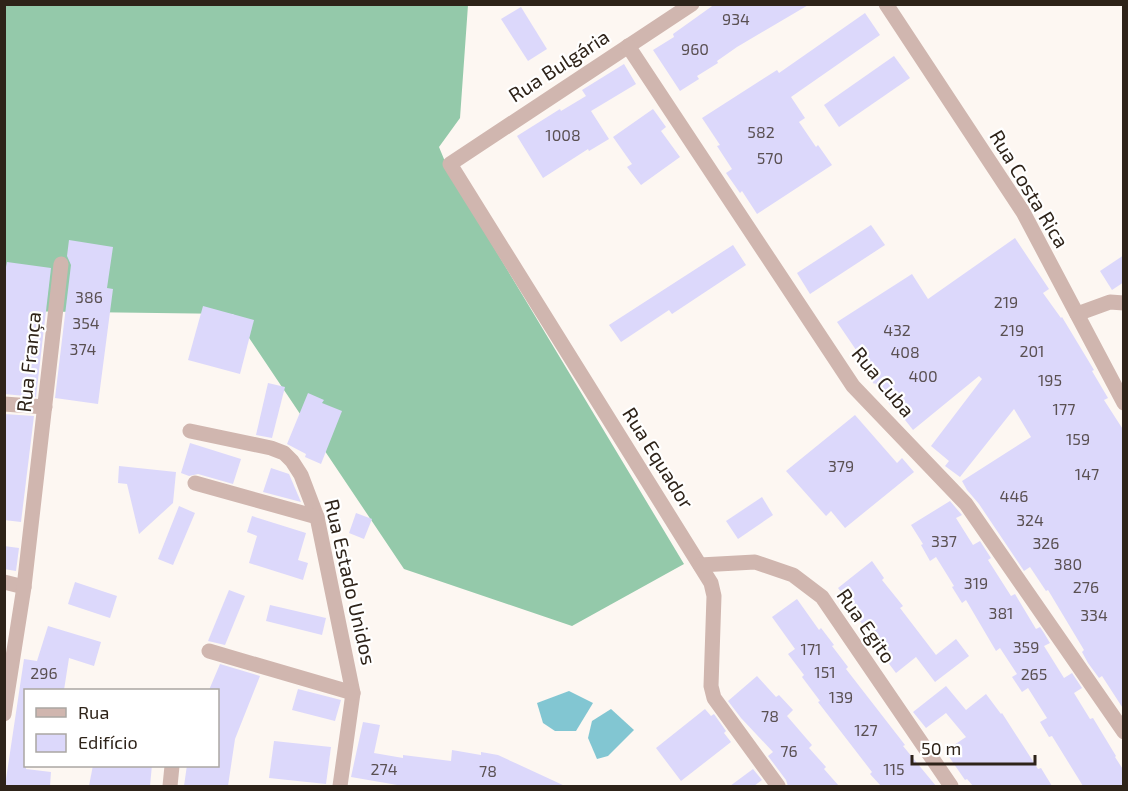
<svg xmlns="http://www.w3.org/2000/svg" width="1128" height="791" viewBox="0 0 1128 791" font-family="'Exo 2',sans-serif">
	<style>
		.forest { fill: #94c9aa }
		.water { fill: #82c6d2 }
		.building { fill: #dcd8fb }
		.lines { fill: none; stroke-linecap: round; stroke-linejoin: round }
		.street { stroke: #d0b6af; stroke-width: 15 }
		.labels { text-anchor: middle; stroke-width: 4.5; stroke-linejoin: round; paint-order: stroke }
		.number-label { font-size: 16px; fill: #5a5052 }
		.street-label { font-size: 20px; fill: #2e2319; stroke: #fff }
	</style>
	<rect width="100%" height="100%" fill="#fdf7f2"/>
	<!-- forest -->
	<polygon class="forest" points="5,5 468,5 460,118 439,147 451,176 684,564 572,626 404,569 233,314 5,311"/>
	<!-- water -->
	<g class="water">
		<polygon points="569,691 593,703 576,731 555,731 543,723 537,703"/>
		<polygon points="611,709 634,730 608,756 597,759 588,738 592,721"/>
	</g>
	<!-- building -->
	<g class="building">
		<polygon points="715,4 810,4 737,47 717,61 718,63 697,76 699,79 680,91 653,50 674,37 673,34"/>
		<polygon points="521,7 547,49 528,61 501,19"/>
		<polygon points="865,13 880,35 791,97 805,118 799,122 816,147 818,145 832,165 757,214 742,191 740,193 726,173 732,169 717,146 720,145 702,118 777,70 779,73"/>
		<polygon points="894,56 910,78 839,127 824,105"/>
		<polygon points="624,64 636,84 591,111 609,139 589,151 588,149 543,178 517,136 560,109 561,111 586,96 582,90"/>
		<polygon points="653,109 666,127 661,131 680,157 641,185 627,167 632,164 613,137"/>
		<polygon points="871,225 885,245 810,294 797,273"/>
		<polygon points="1015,238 1049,289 1043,293 1061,318 1062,317 1094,370 1092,371 1108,398 1104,400 1124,431 1124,710 1102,676 1099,678 1088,663 1082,652 1084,650 1048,590 1046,591 1030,567 1024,571 979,504 967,490 962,481 1031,437 1014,409 960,477 945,466 949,461 931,446 982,379 979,376 913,430 894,406 892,408 875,383 874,384 863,368 867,366 837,322 912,274 928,299"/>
		<polygon points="69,240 113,247 107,288 113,289 98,404 55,398 71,265 67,256"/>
		<polygon points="733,245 746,265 672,314 669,310 621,342 609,325"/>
		<polygon points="1124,255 1124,282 1112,290 1100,271"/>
		<polygon points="7,262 51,268 36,397 4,394 4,277"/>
		<polygon points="203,306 254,320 240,374 188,360"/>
		<polygon points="268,383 285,387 272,438 256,435"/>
		<polygon points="308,393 324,400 322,403 342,411 321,464 305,457 306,454 287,444"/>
		<polygon points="4,414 34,416 21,522 4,520"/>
		<polygon points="855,415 897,463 902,458 914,472 845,528 831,511 826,516 786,471"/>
		<polygon points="190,443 241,459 233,484 198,474 189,476 181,473"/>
		<polygon points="119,466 176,472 173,503 139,534 127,484 118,483"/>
		<polygon points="271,468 289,474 301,502 263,492"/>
		<polygon points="762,497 773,515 738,539 726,521"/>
		<polygon points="950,501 962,515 956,518 973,545 980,541 991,558 988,560 1011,596 1015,594 1036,629 1040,627 1044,633 1050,643 1044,646 1064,678 1072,673 1082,688 1074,693 1090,719 1093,718 1116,756 1115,757 1124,771 1124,786 1083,786 1052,736 1049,737 1040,722 1047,718 1028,688 1022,692 1012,677 1017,674 1000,648 996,651 966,600 962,603 952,587 954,586 936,557 930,561 921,545 923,544 911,525"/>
		<polygon points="179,506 195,513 173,565 158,559"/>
		<polygon points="356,513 372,519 364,539 349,533"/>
		<polygon points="252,516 306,533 298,560 308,563 303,580 249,563 257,536 247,532"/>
		<polygon points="4,546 19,548 16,571 4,569"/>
		<polygon points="872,561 884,578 882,580 903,606 900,608 936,655 956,639 969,656 935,682 916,657 896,673 868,636 870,634 856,616 858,614 838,588"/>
		<polygon points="75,582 117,596 110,618 68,604"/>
		<polygon points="229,590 245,596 225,645 208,641"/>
		<polygon points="797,599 819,630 821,628 834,645 832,646 848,667 846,669 905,745 903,746 936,786 881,786 870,774 872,772 818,702 820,701 802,677 804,675 788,654 795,649 772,617"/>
		<polygon points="270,605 326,618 322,635 266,621"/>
		<polygon points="48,626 101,642 94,666 69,658 64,690 23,690 26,691 26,769 51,772 50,786 5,786 24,659 37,661"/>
		<polygon points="220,664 260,676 235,739 228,786 184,786 187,765 218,765 218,690 209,690"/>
		<polygon points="757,676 776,697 779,695 793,710 787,716 812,745 809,748 826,767 824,769 839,786 788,786 786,780 768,756 773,752 741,718 728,701"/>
		<polygon points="946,686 966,710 986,694 1001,714 1002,713 1038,769 1041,768 1052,786 973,786 967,779 965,780 945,751 966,737 946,713 926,728 913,712"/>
		<polygon points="298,689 341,700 335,721 292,710"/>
		<polygon points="705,709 711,716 714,714 726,731 724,733 731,742 681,781 656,748"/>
		<polygon points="363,722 380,725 374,753 403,758 403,755 451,761 452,750 481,755 481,752 498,755 565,786 403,786 351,777"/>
		<polygon points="274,741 331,747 326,784 269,778"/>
		<polygon points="93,765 152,765 150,786 89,786"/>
		<polygon points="753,769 762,780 754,786 730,786"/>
	</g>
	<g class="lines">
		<!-- street -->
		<g class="street">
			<polyline points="692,4 450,164 711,583 714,596 711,686 714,698 778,786"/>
			<polyline points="886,4 1023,212 1124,403"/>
			<polyline points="628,46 853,386 966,504 1124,732"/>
			<polyline points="1077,314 1110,302 1124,303"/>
			<polyline points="4,404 45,407"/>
			<polyline points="190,431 271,448 284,453 292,461 301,475 317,517 353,693 340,786"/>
			<polyline points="195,483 317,517"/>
			<polyline points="700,565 755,562 793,575 822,597 951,786"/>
			<polyline points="4,582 24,587"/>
			<polyline points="209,651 353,693"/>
			<polyline points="4,714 24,587 61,264"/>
			<polyline points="170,786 172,766"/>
		</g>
	</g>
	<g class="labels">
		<!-- number labels -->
		<g class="number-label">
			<text x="736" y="25">934</text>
			<text x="695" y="55">960</text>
			<text x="761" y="138">582</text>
			<text x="563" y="141">1008</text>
			<text x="770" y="164">570</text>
			<text x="89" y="303">386</text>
			<text x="1006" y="308">219</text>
			<text x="86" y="329">354</text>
			<text x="897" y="336">432</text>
			<text x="1012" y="336">219</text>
			<text x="83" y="355">374</text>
			<text x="1032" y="357">201</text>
			<text x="905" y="358">408</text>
			<text x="923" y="382">400</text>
			<text x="1050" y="386">195</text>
			<text x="1064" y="415">177</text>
			<text x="1078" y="445">159</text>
			<text x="841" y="472">379</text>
			<text x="1087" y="480">147</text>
			<text x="1014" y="502">446</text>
			<text x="1030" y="526">324</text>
			<text x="944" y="547">337</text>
			<text x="1046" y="549">326</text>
			<text x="1068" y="570">380</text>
			<text x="976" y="589">319</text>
			<text x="1086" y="593">276</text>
			<text x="1001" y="619">381</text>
			<text x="1094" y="621">334</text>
			<text x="1026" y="653">359</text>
			<text x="811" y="655">171</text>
			<text x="825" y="678">151</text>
			<text x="44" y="679">296</text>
			<text x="1034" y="680">265</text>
			<text x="841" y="703">139</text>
			<text x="770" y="722">78</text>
			<text x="866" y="736">127</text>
			<text x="789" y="757">76</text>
			<text x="384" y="775">274</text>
			<text x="894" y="775">115</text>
			<text x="488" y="777">78</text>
		</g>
		<!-- street labels -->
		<g class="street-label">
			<text transform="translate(559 66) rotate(-33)" y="7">Rua Bulgária</text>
			<text transform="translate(1029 189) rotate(59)" y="7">Rua Costa Rica</text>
			<text transform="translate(29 362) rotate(-84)" y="7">Rua França</text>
			<text transform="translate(883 382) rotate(50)" y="7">Rua Cuba</text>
			<text transform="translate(658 458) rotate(58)" y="7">Rua Equador</text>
			<text transform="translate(350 582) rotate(77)" y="7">Rua Estado Unidos</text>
			<text transform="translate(866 626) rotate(55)" y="7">Rua Egito</text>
		</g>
	</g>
	<!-- border -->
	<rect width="1128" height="791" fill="none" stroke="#2e2319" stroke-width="12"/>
	<!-- legend -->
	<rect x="24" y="689" width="195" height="78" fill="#ffffff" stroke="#aba7a3" stroke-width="1.5"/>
	<rect x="36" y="708" width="30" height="9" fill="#d0b6af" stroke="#aba7a3" stroke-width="1.5"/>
	<text x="78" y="719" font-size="18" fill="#2e2319">Rua</text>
	<rect x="36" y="734" width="30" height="18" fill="#dcd8fb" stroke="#aba7a3" stroke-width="1.5"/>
	<text x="78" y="749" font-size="18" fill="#2e2319">Edifício</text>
	<!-- scale -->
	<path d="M912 755v9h123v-9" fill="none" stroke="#2e2319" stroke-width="3"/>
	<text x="921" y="755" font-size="18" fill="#2e2319" stroke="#ffffff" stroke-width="4.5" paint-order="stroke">50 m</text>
</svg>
